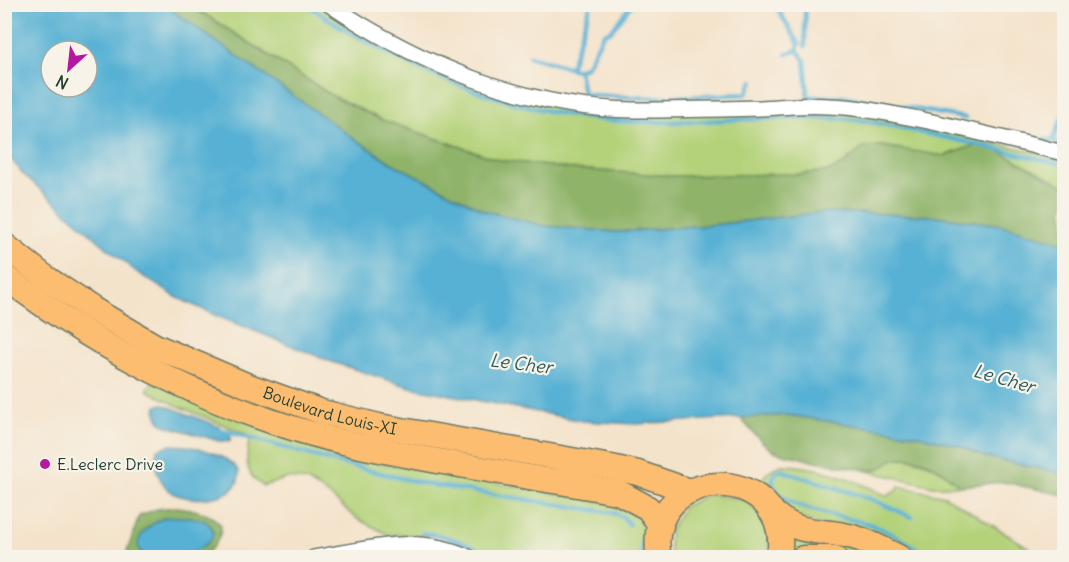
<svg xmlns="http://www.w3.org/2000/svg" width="1069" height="562" viewBox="0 0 1069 562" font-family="Delius,sans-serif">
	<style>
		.green { fill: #b4d279; stroke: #6a8856; stroke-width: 1.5 }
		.forest { fill: #8fb469; stroke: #57784e; stroke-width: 1.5 }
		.water { fill: #57b1d4; stroke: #3b7784; stroke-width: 1.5; fill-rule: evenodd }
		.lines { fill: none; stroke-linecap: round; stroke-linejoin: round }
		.stream { stroke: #57b1d4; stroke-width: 4.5 }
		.street-casing { stroke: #6a7769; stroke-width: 18 }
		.primary-casing { stroke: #6a7769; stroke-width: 27 }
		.street { stroke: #fff; stroke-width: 15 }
		.primary { stroke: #fcbd6f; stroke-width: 24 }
		.poi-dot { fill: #b5179e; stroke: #f7f3e8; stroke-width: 2 }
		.labels { text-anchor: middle; stroke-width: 4.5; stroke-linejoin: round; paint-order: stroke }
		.street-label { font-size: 16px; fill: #1f3d34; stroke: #f7f3e8 }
		.poi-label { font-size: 16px; fill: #1f3d34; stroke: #f7f3e8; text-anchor: start }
		.water-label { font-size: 18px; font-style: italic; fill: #2d5a5c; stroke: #f7f3e8 }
	</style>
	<rect width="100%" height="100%" fill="#f7f3e8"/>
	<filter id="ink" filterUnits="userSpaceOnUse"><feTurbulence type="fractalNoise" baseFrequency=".0167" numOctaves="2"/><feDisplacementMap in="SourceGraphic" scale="12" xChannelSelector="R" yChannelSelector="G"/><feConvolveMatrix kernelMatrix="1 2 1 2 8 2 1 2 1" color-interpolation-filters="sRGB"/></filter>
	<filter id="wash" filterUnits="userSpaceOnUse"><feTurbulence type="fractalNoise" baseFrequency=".008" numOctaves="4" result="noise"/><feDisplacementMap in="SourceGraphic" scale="24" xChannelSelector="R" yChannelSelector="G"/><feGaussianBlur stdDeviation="1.35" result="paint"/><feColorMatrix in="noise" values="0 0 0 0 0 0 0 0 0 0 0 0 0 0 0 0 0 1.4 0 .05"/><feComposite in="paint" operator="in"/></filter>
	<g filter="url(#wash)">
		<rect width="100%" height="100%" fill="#f4e3cb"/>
		<!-- green -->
		<g class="green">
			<polygon points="190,5 318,5 348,25 393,50 561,108 825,111 861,114 1064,158 1064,186 990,146 976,145 944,156 882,146 864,147 842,165 830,171 800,174 673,176 572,169 499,160 382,120 331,95"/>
			<path d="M152 382 326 450 372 461 617 504C650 520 641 527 645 557H488L455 541 442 537 387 534 356 518 328 494 307 481 288 478 264 486C243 476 246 456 250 436L176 405 147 390Z"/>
			<path d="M904 458C931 462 940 468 960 486H933L859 469 878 470 893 459Z"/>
			<path d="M781 465C816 465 856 480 887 496L896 491 899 486 945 496 1044 557H917L903 548 793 517 765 491 761 483C765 472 771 469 781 465Z"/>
			<polygon points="708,494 747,500 768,526 770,557 670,558 669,532 683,507"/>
			<polygon points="794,538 838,542 883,557 864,557 830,550 793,550"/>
		</g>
		<!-- forest -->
		<g class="forest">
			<polygon points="173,5 190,5 331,95 382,120 499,160 572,169 673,176 800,174 830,171 842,165 864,147 882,146 944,156 976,145 990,146 1064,186 1064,243 1002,225 936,216 827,212 711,225 617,232 545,226 485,211 390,162 356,140 173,11"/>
			<path d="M788 415 914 434 961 446 982 456 1064 474V495L1004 482 960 486C943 471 921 452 895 459 888 461 883 469 876 470 864 471 781 455 772 450 761 443 748 426 739 417Z"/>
			<path d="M177 507C192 509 210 512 221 525 222 537 213 550 202 555 188 562 142 558 125 558L139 516 157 509Z"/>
		</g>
		<!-- water -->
		<g class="water">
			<path d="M4 5H168L173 11 356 140 390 162 485 211 545 226 617 232 711 225 827 212 936 216 1002 225 1064 243V474L982 456 961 446 914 434 788 415 635 424 583 421 410 387 332 362 217 316 176 297 138 273 107 248 24 175 5 152ZM51 51H87V87H51Z"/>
			<path d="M162 404 210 423 227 431 231 438 229 441H219L164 425C157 419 155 414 157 406Z"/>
			<path d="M171 445C193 445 226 453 239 471 242 500 194 503 175 494 160 486 151 465 158 449Z"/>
			<path d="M167 517C179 517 209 514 213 531 214 537 209 543 204 546 189 556 163 558 145 557 126 542 151 521 167 517Z"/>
		</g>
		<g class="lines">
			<!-- stream -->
			<g class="stream">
				<path d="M306 4C407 74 529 122 652 122 717 122 782 115 847 119 874 121 901 128 928 134 973 143 1019 154 1064 165"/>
				<polyline points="591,4 570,68 576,70 586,67 604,33 611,31 632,4"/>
				<polyline points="772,4 777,8 799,44 797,50 787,54"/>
				<polyline points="805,46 805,4"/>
				<polyline points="797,50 805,61 808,97 846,97 966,118"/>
				<polyline points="529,56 570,68"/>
				<path d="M579 70 583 94C638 100 691 97 746 94L753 81"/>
				<polyline points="1064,113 1053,141 1064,144"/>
				<polyline points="1044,139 1053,141"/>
				<polyline points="222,430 335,462 426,484 613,513 623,517 629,524"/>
				<path d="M912 517 871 499 780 470 775 473C757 507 850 517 869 524 892 532 911 544 930 558"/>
				<path d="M422 533C448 535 470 544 493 558"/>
				<polyline points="641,558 642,540"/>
			</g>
		</g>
	</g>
	<g filter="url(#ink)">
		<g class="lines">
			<defs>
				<g id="street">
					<path d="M329 4C418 64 526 109 634 110 676 110 719 109 761 108 784 107 806 104 829 106 861 107 892 114 923 120 971 130 1017 142 1064 153"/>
					<path d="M314 558C368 549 418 533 470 558"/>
				</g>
				<g id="primary">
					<path id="s1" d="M4 245 46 278 94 310 155 346 246 385 322 412 379 426 611 467 638 473 690 491"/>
					<path d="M4 276C106 355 229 417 356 445 416 458 478 468 540 479 566 483 594 487 620 493L648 508 661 526"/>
					<path d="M770 510C798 537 819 528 853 537 869 541 885 550 900 558"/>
					<path d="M659 558C641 462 795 459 779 558"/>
					<polyline points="803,558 835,558"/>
				</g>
			</defs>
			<!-- street casing -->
			<use href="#street" class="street-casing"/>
			<!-- primary casing -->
			<use href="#primary" class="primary-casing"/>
			<!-- street -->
			<use href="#street" class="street"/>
			<!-- primary -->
			<use href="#primary" class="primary"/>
		</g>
	</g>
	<!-- markers -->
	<circle class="poi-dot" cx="45" cy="464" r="6"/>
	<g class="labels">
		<!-- street labels -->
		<g class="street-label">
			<text dy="6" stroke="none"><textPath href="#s1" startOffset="369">Boulevard Louis-XI</textPath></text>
		</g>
		<!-- poi labels -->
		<g class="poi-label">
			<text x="57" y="470">E.Leclerc Drive</text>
		</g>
		<!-- water labels -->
		<g class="water-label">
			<text transform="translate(521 364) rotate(7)" y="6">Le Cher</text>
			<text transform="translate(1004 379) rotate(16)" y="6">Le Cher</text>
		</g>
	</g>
	<!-- margin -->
	<rect width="1069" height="562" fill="none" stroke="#f7f3e8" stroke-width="24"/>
	<!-- north arrow -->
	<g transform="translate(69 69) rotate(207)"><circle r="28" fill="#f7f3e8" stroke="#a1aaa0" stroke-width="1.5"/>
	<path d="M0-4.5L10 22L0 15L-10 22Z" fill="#b5179e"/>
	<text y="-9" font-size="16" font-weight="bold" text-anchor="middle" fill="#1f3d34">N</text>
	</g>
</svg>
